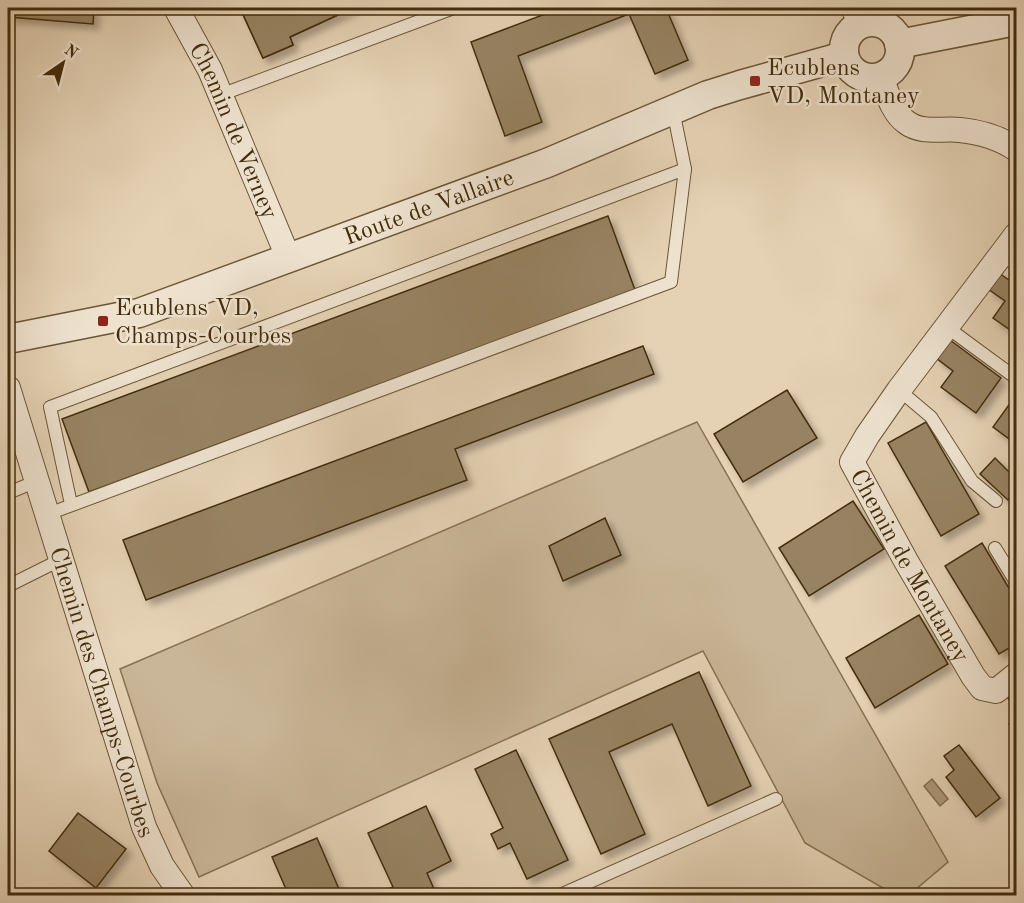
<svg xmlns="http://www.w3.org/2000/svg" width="1024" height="903" viewBox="0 0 1024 903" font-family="'Old Standard TT',serif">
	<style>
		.green { fill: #c9b698; stroke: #867252; stroke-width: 1.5 }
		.water { fill: #ae9a7c; stroke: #836e4f; stroke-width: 1.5 }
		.building { fill: #978364; stroke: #432d0c; stroke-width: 1.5; filter: url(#shadow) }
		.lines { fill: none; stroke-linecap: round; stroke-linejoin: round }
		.service-casing { stroke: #6c5636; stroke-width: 14 }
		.minor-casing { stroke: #6c5636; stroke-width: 26 }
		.tertiary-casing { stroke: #6c5636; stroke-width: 31 }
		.service { stroke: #eee2cf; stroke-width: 12 }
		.minor { stroke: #eee2cf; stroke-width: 24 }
		.tertiary { stroke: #eee2cf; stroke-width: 28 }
		.poi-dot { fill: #8f2418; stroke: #eee2cf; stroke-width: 2 }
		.labels { text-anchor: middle; stroke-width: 5; stroke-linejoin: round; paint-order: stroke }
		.poi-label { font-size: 24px; fill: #432d0c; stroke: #eee2cf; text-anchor: start }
		.street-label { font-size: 24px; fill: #432d0c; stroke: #eee2cf }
	</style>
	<defs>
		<filter id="shadow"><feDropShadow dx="5.5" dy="5.5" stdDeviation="3" flood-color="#0004"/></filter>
	</defs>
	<rect width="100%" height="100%" fill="#e5d2b5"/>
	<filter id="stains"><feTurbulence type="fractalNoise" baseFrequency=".00333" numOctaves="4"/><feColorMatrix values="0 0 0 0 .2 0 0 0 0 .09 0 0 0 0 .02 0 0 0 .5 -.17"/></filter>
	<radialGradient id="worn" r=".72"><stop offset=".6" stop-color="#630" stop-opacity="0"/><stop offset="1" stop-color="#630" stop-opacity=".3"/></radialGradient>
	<!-- green -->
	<polygon class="green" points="697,422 948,862 909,895 895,895 805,843 703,651 199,877 157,783 120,669"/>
	<!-- water -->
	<polygon class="water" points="932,779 948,799 940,806 924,786"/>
	<!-- building -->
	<g class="building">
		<polygon points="8,8 94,8 93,24 8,17"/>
		<polygon points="240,8 353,8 290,37 293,45 263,58"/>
		<polygon points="240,8 353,8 290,37 293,45 263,58"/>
		<polygon points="561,8 666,8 688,60 655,74 629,14 518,56 542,122 505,136 471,42"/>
		<polygon points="608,216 635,290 89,492 62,419"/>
		<polygon points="999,273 1016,285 1016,334 993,318 1005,301 988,289"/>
		<polygon points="950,340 1001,378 976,413 941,387 953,371 936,358"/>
		<polygon points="643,346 654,374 455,449 467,480 146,600 123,540"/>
		<polygon points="787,390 817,438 743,482 714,434"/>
		<polygon points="1016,395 1016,444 993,427"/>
		<polygon points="926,422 979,514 941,536 888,443"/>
		<polygon points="995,458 1016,479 1016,491 1008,500 980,474"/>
		<polygon points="853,501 884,549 809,596 779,548"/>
		<polygon points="605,518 621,555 563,581 549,546"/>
		<polygon points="982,543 1016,600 1016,644 999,654 945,566"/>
		<polygon points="919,615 948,664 875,708 846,658"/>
		<polygon points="699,672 751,786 708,806 672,724 609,752 645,834 601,854 549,739"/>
		<polygon points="1016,691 1016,709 1008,698"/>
		<polygon points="1016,718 1016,734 1009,724"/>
		<polygon points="959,745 1000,798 976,817 946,777 954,770 944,756"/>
		<polygon points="516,750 568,860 527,879 510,843 498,849 491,834 503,828 475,769"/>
		<polygon points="426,806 451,861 427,873 437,896 388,896 386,890 393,887 368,833"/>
		<polygon points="78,813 126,849 96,888 49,851"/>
		<polygon points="317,838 342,896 289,896 272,857"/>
		<polygon points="1016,844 1016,896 1013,896 1010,845"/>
	</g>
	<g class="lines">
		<defs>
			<g id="service">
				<polyline points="220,95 454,8"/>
				<polyline points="1002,254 1016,265"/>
				<polyline points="948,328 1016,378"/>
				<polyline points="899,390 931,417 972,481 996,501"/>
				<polyline points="8,493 37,481"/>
				<polyline points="71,504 50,407 685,169"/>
				<polyline points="48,514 671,282 685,169 673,110"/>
				<polyline points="995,548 1016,582"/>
				<polyline points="8,586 60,560"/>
				<polyline points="558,896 776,799"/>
			</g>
			<g id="minor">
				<path id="s1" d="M176 8 210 70 288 257"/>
				<polyline points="853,8 861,23"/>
				<path d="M881 78C887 92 893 113 906 122 921 134 943 128 960 130 980 132 1000 138 1016 149"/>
				<path id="s2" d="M1016 235 899 390 867 436 852 462 906 561 973 676 982 688 996 691 1016 675"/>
				<path id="s3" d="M8 388 144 827 162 866 183 896"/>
			</g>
			<g id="tertiary">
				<circle cx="872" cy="50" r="28"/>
				<polyline points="899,44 1016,21"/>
				<path id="s4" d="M8 339 139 313 547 163 708 95 740 85 844 56"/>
			</g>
		</defs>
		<!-- service casing -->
		<use href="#service" class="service-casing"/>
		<!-- minor casing -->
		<use href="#minor" class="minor-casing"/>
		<!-- tertiary casing -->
		<use href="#tertiary" class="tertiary-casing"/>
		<!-- service -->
		<use href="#service" class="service"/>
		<!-- minor -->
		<use href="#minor" class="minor"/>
		<!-- tertiary -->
		<use href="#tertiary" class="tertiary"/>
	</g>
	<!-- markers -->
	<g class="poi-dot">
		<rect x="749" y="75" width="12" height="12" rx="3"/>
		<rect x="97" y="315" width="12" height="12" rx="3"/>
	</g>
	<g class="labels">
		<!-- poi labels -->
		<g class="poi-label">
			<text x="767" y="75">Ecublens<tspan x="767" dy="28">VD, Montaney</tspan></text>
			<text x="115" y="315">Ecublens VD,<tspan x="115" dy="28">Champs-Courbes</tspan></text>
		</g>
		<!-- street labels -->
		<g class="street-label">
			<text dy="8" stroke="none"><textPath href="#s1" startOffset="136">Chemin de Verney</textPath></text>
			<text dy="8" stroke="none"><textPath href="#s4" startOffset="442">Route de Vallaire</textPath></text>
			<text dy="8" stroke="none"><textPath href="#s2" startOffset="399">Chemin de Montaney</textPath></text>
			<text dy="8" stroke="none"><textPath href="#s3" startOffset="318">Chemin des Champs-Courbes</textPath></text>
		</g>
	</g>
	<!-- margin -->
	<rect width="1024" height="903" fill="none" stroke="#e5d2b5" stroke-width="30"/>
	<rect x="9" y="9" width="1006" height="885" fill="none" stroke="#432d0c" stroke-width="3"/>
	<rect x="15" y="15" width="994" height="873" fill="none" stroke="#432d0c" stroke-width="1.5"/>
	<!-- north arrow -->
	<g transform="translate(63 63) rotate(35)" stroke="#eee2cf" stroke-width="4.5" paint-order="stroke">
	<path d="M0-4.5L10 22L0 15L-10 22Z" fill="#432d0c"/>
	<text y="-9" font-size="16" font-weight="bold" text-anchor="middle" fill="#432d0c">N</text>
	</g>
	<rect width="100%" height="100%" filter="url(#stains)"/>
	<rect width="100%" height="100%" fill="url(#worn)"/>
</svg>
